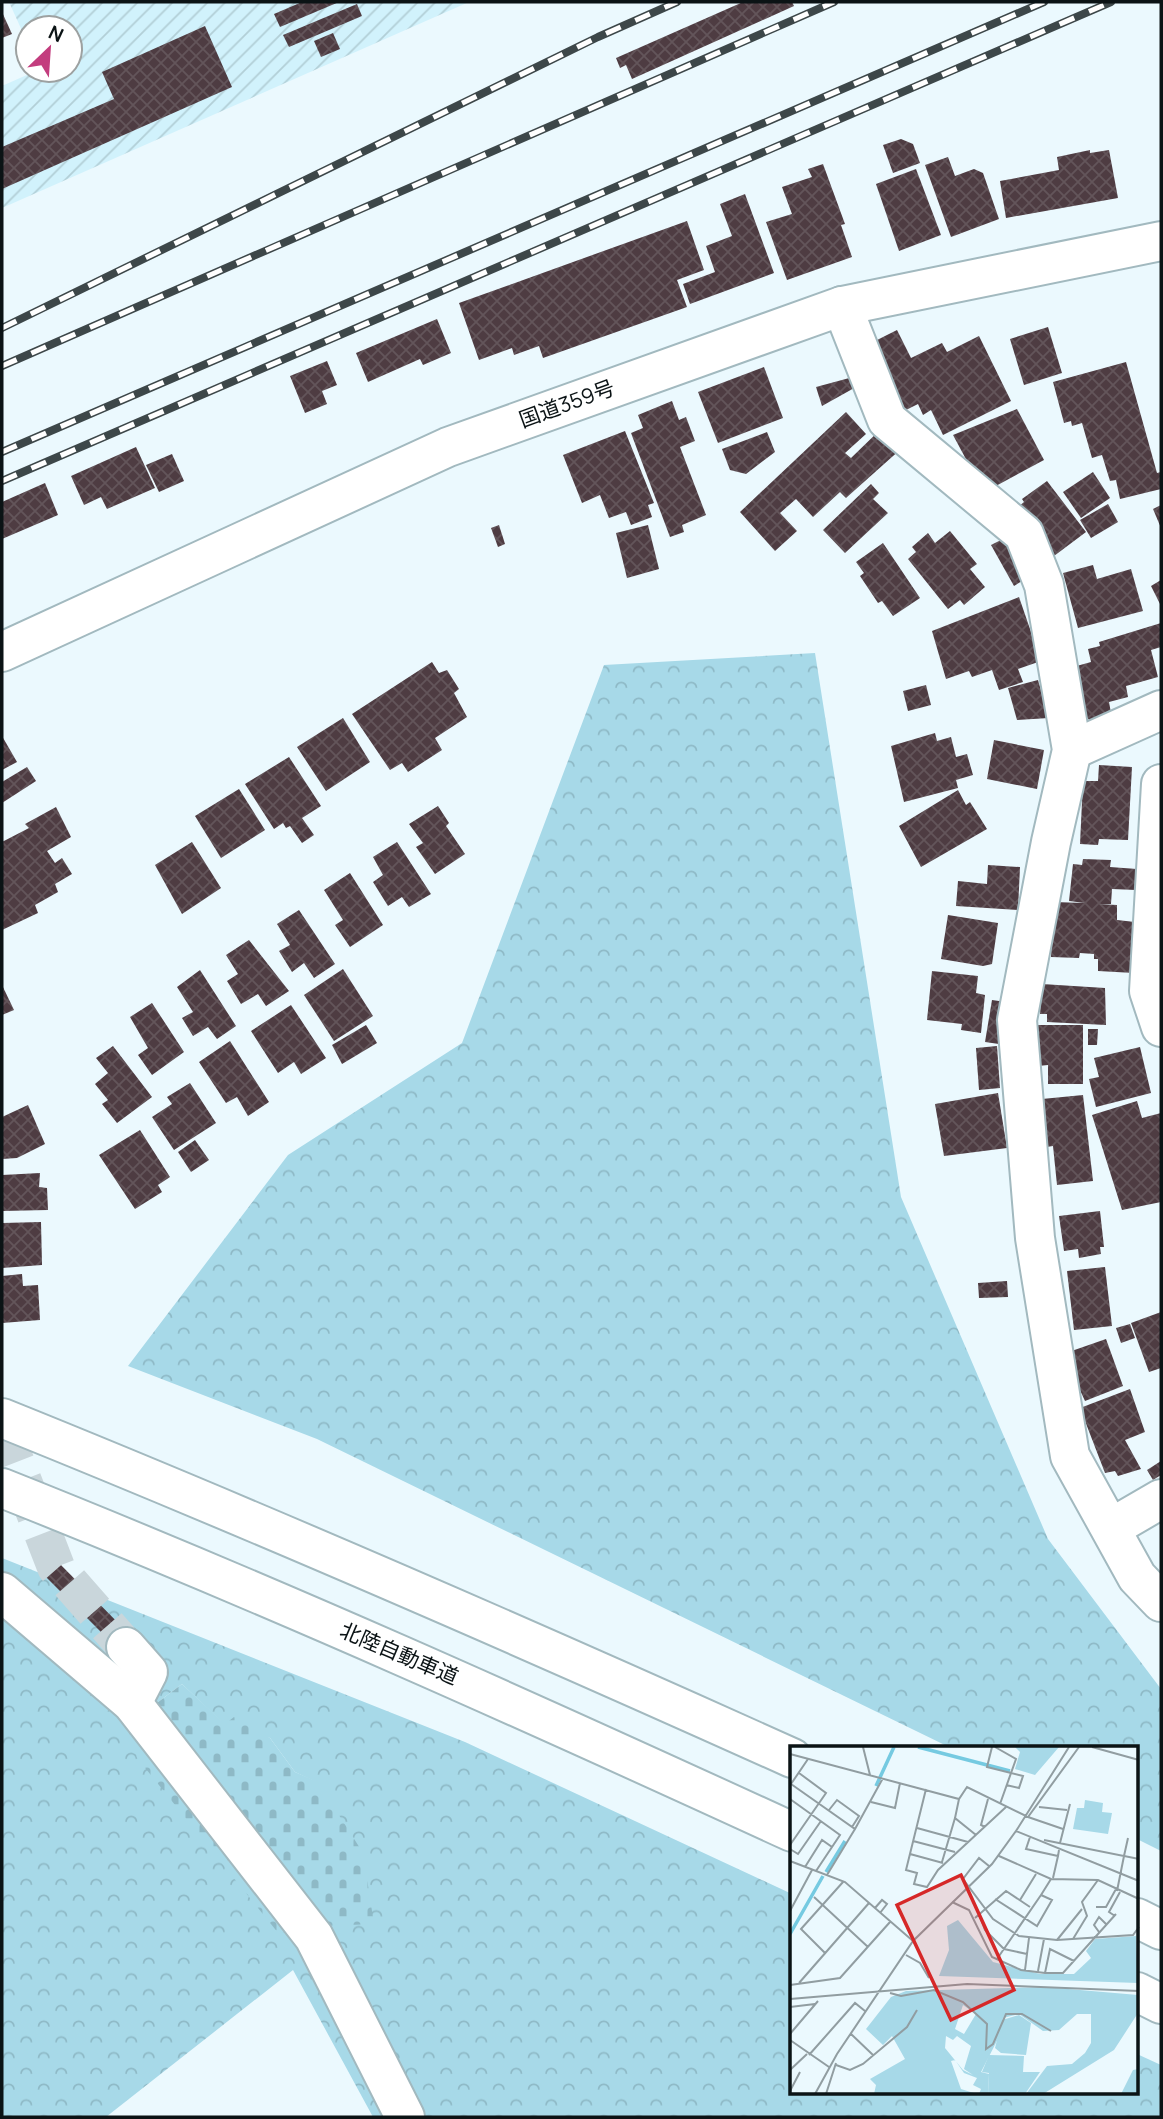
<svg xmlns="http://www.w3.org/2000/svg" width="1163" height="2119" viewBox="0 0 1163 2119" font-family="Manrope,'Noto Sans JP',sans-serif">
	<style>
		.industrial { fill: url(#industrial-furrows) }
		.forest { fill: url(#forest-crowns); fill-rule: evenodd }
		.cemetery { fill: url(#cemetery-stones) }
		.building { fill: url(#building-cross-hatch) }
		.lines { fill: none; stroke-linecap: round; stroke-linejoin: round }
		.minor-tunnel { stroke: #c9d6db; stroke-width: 38; stroke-dasharray: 38 19; stroke-linecap: butt }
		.minor-casing { stroke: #a2b9bf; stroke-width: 42 }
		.highway-casing { stroke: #a2b9bf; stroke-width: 42 }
		.minor { stroke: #fff; stroke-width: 38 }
		.highway { stroke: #fff; stroke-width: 38 }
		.rail-casing { stroke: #3d4749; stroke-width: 8 }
		.rail { stroke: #fff; stroke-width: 5; stroke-dasharray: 16; stroke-linecap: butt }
		.labels { text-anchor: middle; stroke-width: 7; stroke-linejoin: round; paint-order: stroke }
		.street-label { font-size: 21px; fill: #0b1315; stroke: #fff }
		.inset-river { fill: none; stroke: #75cae1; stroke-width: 3.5 }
		.inset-road { fill: none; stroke: #919da1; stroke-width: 2 }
		.view { fill: #d62828; fill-opacity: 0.15; stroke: #d62828; stroke-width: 3.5 }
		.inset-edge { fill: none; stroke: #0b1315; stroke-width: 3.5 }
	</style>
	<defs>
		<pattern id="industrial-furrows" width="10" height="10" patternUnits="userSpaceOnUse" patternTransform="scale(1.75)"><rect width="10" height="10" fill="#d1f2fc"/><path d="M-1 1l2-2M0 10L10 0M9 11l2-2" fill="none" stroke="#b2cfd7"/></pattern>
		<pattern id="forest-crowns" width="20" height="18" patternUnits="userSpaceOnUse" patternTransform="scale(1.75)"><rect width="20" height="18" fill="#a7d9e8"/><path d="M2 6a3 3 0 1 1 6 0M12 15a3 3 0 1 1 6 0" fill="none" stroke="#8eb9c6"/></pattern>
		<pattern id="cemetery-stones" width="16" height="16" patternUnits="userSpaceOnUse" patternTransform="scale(1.75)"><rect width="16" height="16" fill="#a7d9e8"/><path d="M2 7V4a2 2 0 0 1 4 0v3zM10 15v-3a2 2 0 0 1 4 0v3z" fill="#8eb9c6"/></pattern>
		<pattern id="building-cross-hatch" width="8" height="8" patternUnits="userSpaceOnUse" patternTransform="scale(1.75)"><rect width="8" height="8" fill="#4e3c42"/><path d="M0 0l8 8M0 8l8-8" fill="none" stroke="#63555a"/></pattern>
	</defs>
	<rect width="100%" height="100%" fill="#ebf9fe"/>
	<!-- industrial -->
	<polygon class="industrial" points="9,2 469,2 2,208 2,86 38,70 70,70 70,28 28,28 28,44"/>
	<!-- forest -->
	<g class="forest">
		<polygon points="815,653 901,1197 1048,1539 1161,1689 1161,1851 1137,1839 1137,1748 951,1748 317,1439 128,1366 288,1155 462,1043 604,665"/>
		<path d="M2 1558 465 1742 792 1894V2093H1137V2054L1161 2065V2117H373L293 1970 106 2117H2ZM182 1684 225 1725 270 1738 295 1772 318 1783 137 1718Z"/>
	</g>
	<!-- cemetery -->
	<g class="cemetery">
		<polygon points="182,1684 225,1724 234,1717 270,1738 295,1772 318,1782 363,1853 374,1924 322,1926 137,1718"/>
		<polygon points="127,1727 292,1929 279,1934 117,1733"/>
	</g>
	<!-- building -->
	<g class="building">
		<polygon points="302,2 339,2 280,27 274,14"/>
		<polygon points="743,2 792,2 794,6 632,79 626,65 620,68 616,58"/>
		<polygon points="357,4 362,16 289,47 283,35"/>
		<polygon points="2,12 12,34 2,38"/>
		<polygon points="205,26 232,87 2,189 2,147 114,99 102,72"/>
		<polygon points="333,33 340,49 321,57 314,41"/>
		<polygon points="901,139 913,144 920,163 893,173 883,145"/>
		<polygon points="1090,150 1090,153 1109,150 1118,198 1006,218 1000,181 1059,170 1057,157"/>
		<polygon points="948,157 955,176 974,169 983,173 999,219 951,237 925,165"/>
		<polygon points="823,164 845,224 841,225 852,257 787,280 766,222 792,214 782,187 812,177 808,169"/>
		<polygon points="916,169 941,235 899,251 876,184"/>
		<polygon points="745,194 774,273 690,304 683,284 715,272 706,246 732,236 720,204"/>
		<polygon points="687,221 704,270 677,280 687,307 543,358 539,346 514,355 512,348 479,360 459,303"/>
		<polygon points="437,319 451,353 423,365 420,359 368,382 356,353"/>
		<polygon points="1048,327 1062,373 1024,385 1010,339"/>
		<polygon points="897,330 911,358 942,343 947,352 979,336 1011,401 943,435 931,410 923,415 918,404 900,413 867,345"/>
		<polygon points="327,361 337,385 322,391 327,404 305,413 290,376"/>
		<polygon points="1126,362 1157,473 1161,472 1161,489 1120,499 1116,480 1110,481 1102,455 1092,458 1082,423 1072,426 1071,421 1064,423 1053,382"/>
		<polygon points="764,367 783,418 718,443 698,392"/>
		<polygon points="853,377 856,387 822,406 816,387"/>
		<polygon points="672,401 679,420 686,417 695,441 680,447 706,515 682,525 684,532 670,537 631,433 643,428 638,415"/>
		<polygon points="1017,409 1044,460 994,487 982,489 953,435"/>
		<polygon points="846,412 866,434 845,453 851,458 883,427 902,448 846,498 840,492 813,517 796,499 780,513 797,531 775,551 740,512"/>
		<polygon points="625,431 654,503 648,505 652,517 631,525 626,512 609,518 600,495 582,503 563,455"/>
		<polygon points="767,432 775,452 746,474 730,470 722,449"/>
		<polygon points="136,447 155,488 107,509 101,497 84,505 71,476"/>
		<polygon points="172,454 184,481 159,492 146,465"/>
		<polygon points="1093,472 1110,498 1081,518 1063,492"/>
		<polygon points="1047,481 1086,532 1054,556 1018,507 1024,502 1022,499"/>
		<polygon points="45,483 58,515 2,539 2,502"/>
		<polygon points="871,484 879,493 873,499 888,513 845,553 823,530"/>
		<polygon points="1108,504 1118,522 1091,538 1080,520"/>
		<polygon points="1161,505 1161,528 1153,509"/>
		<polygon points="499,525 505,544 498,547 491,528"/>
		<polygon points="648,525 659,569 627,578 616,533"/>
		<polygon points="950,531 977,564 970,569 985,587 964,605 960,600 948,609 908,559 916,552 912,547 928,533 935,543"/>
		<polygon points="1009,536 1033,574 1014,586 991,545"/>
		<polygon points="883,543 920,598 893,616 882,601 878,603 860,576 864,573 856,562"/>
		<polygon points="1093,565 1097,579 1131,569 1143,611 1078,628 1063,573"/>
		<polygon points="1161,580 1161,606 1151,586"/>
		<polygon points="1019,597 1041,661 1018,669 1023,682 999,690 992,670 972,677 969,671 946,679 932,631"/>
		<polygon points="1161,623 1161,647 1151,650 1158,677 1126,686 1128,697 1109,702 1111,713 1093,723 1087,718 1073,667 1091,662 1088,649 1100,646 1099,642"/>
		<polygon points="432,662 439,673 447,670 459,689 454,693 467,717 435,738 442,750 408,772 402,763 390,770 352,714"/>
		<polygon points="1038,680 1049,718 1017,720 1008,688"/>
		<polygon points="926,685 931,705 908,711 903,691"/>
		<polygon points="343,718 370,762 326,791 297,747"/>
		<polygon points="935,733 937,741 951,737 956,757 967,754 973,775 956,780 958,788 904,802 891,746"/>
		<polygon points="2,736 17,762 2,770"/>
		<polygon points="994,740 1044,750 1037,789 987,779"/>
		<polygon points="289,757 321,806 302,818 314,835 302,843 290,826 286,828 283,823 274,829 245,784"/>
		<polygon points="1099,765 1132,767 1128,840 1099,839 1098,845 1080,844 1083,781 1098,781"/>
		<polygon points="27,767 36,781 2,803 2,782"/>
		<polygon points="239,789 265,830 221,858 195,816"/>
		<polygon points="958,790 966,805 970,802 987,829 921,867 899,826"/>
		<polygon points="438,806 449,823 446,826 465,854 435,874 416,847 423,843 409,824"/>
		<polygon points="56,807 71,837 47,851 55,863 62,858 72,874 55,884 58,892 35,905 38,913 2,930 2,842 29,828 25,824"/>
		<polygon points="192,842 221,888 182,914 155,865"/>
		<polygon points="397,842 431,894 409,907 402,897 388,906 373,882 383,875 373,857"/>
		<polygon points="1083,859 1111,860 1110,867 1137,869 1136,890 1112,889 1111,904 1099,904 1117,905 1117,920 1135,922 1134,973 1098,971 1098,959 1094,959 1094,954 1080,953 1079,958 1051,957 1053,902 1085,903 1069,901 1073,864 1082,865"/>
		<polygon points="988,865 1020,867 1018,910 956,906 958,881 987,884"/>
		<polygon points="350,873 383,925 350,947 335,925 343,920 324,890"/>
		<polygon points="299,910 335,964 314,978 304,963 292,972 279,951 290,945 277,924"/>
		<polygon points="948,915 998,923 992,964 983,966 941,959"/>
		<polygon points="249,940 289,991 266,1006 258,994 241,1004 227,981 238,974 226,955"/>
		<polygon points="343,969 373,1016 334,1041 304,995"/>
		<polygon points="200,970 236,1026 217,1039 208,1027 193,1036 182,1018 193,1012 177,987"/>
		<polygon points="932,971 978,976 976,993 985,995 981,1033 961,1030 962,1024 927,1020"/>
		<polygon points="1042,984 1105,988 1106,1025 1047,1022 1047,1014 1040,1014"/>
		<polygon points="2,985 14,1010 2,1015"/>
		<polygon points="992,1000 1006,1002 999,1044 985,1042"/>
		<polygon points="152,1003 184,1052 152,1075 138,1055 148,1048 130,1017"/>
		<polygon points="291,1005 326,1058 301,1074 294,1062 278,1073 251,1031"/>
		<polygon points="366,1025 377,1043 342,1064 332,1045"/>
		<polygon points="1038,1025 1083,1025 1083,1084 1048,1084 1048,1065 1038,1066"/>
		<polygon points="1088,1029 1098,1029 1097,1045 1088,1045"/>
		<polygon points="230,1041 269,1102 248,1116 237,1097 226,1103 199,1062"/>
		<polygon points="113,1046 152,1097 117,1123 102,1104 108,1100 95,1084 108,1073 96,1058"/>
		<polygon points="997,1046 1000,1088 979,1090 976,1048"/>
		<polygon points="1140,1047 1151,1093 1096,1107 1089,1079 1099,1077 1094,1058"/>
		<polygon points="190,1083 216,1123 174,1150 152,1117 172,1104 167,1097"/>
		<polygon points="998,1093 1007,1148 944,1156 935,1104"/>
		<polygon points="1083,1095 1093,1181 1057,1185 1053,1146 1047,1147 1042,1099"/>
		<polygon points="1137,1101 1142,1118 1161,1113 1161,1202 1122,1210 1092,1115"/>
		<polygon points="28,1105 45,1144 17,1158 2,1159 2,1117"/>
		<polygon points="140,1130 170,1177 158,1185 162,1192 135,1209 99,1155"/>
		<polygon points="195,1140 209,1160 191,1172 178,1152"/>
		<polygon points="40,1173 39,1187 47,1188 48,1210 2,1211 2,1175"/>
		<polygon points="1100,1211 1104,1247 1100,1247 1101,1254 1079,1258 1078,1249 1064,1251 1059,1216"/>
		<polygon points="41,1222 42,1265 2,1268 2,1223"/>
		<polygon points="1105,1267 1112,1326 1074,1330 1067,1271"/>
		<polygon points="22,1274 23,1286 38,1285 40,1320 2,1323 2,1276"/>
		<polygon points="1007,1281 1008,1297 979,1298 978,1283"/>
		<polygon points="1161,1312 1161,1368 1149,1372 1131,1323"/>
		<polygon points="1130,1324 1135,1338 1121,1343 1116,1328"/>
		<polygon points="1106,1339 1123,1386 1085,1401 1063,1354"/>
		<polygon points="1130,1389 1145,1432 1125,1440 1141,1469 1118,1476 1115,1471 1105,1473 1080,1408"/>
		<polygon points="1161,1461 1161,1475 1153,1480 1147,1470"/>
		<polygon points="55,1559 133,1638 120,1651 42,1573"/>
	</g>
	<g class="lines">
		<!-- minor-tunnel -->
		<polyline class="minor-tunnel" points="2,1427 56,1567 126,1647"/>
		<defs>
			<g id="minor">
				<polyline points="842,306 887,420 1024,534 1044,585 1072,750 1051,842 1017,1020 1035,1238 1070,1456 1137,1577 1161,1602"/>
				<polyline points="1072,750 1161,710"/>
				<polyline points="1161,784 1149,991 1161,1027"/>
				<polyline points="1111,1528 1161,1499"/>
				<polyline points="2,1592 132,1703 314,1937 405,2117"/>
				<polyline points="126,1647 148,1672 132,1703"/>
			</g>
			<g id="highway">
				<polyline points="2,652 448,447 842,306 1161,241"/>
				<path d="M2 1418C268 1525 530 1640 792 1758"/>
				<path d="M2 1488C269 1594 531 1712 792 1832"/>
				<polyline points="1137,1918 1161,1930"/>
				<polyline points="1137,1992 1161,2004"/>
			</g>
		</defs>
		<!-- minor casing -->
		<use href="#minor" class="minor-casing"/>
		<!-- highway casing -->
		<use href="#highway" class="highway-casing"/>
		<!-- minor -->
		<use href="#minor" class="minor"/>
		<!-- highway -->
		<use href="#highway" class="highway"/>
		<defs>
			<g id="rail">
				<polyline points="2,328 598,37 677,2"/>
				<polyline points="2,366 834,2"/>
				<polyline points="2,452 1044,2"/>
				<polyline points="2,481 1111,2"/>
			</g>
		</defs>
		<!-- rail casing -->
		<use href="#rail" class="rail-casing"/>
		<!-- rail -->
		<use href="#rail" class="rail"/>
	</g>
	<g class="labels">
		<!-- street labels -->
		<g class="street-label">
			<text transform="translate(567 404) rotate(-20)" y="7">国道359号</text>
			<text transform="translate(399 1654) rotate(23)" y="7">北陸自動車道</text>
		</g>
	</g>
	<!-- overview -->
	<g transform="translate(790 1746)">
		<rect width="348" height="348" fill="#ebf9fe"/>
		<path d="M168 174 203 216 250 228H284L301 212 296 205 305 193 346 190 348 237 149 230 159 204 157 180ZM255 241 348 249V267L324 304 253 348H236L257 320 282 318 295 307 301 297V268H287L269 284 253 285 229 268 213 272 210 289 191 326 199 328 198 348H189L191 343 183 339 187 332 174 327 165 314 161 315 171 343 187 348H84L86 339 80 333 115 313 102 290 93 299 76 283 101 251 116 245ZM173 259 186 268 174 288 165 283ZM156 290 163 294 167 290 181 300 174 323 183 329 173 324 155 302Z" fill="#a7d9e8" fill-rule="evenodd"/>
		<path d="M348 323V348H331L343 324Z" fill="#a7d9e8"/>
		<path d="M225 1H269L245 29 225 23 230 6ZM295 54 313 57 312 66 322 67 318 88 283 83 287 62H294ZM229 269 241 277 236 309 211 307 205 302 212 274ZM199 309 234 310 233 326H250L235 348H198L199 327 192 326Z" fill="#a7d9e8"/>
		<path class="inset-river" d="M128 1 220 25M86 40 104 1M36 126 55 95M0 188 33 130"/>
		<path class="inset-road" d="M73 1 80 29M202 1 197 21 233 30 229 42 216 39M205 1 226 13 210 58M302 1 349 14M0 8 169 53 177 41 238 71 289 1M1 38 65 83 93 32M1 38 18 13M136 43 116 124 127 127 124 138 137 141 148 124 216 61M0 53 50 89 26 125M169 53 165 72 186 89M81 56 105 62 110 37M249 61 277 64M39 64 47 54 69 70 62 81M238 71 273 83M195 81 191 79 198 53M127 82 178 96M226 85 279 1M240 91 236 103 268 110 269 104M338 92 334 110 349 113M254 94 334 110 327 145M123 95 165 106M270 97 280 58M0 99 36 47 9 27M0 103 8 108 31 75M120 108 153 117M209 110 261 133 308 134 349 153M0 115 55 136 123 195M152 116 165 72M199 120 189 112 173 133 203 173 229 190 267 194 343 189 349 181M15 121 32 94 42 101M37 129 65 83M263 132 268 110M24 151 78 201M205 153 247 180 262 154 251 149 261 133M230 154 246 128M162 156 179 164 202 211 231 224 255 227H273L326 168M306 161H316L326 143M85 162 92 154 97 158 90 167M0 165 22 124M189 168 195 184 214 203 237 208M325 170 319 166 330 146M185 172 216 145 240 161M309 186 304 179 309 171 316 178M283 193 297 170 292 156 308 134M267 194 292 163M35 207 11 183 53 136M116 209 130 217 139 232M207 213 251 149M235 224 239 192M248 225 254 193M255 227 260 203 284 215M9 237 79 157M0 239 50 232 100 176M100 247 111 250 144 244 173 256 197 278 196 303 203 298 216 268H232L261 285M0 253 177 238 349 245M0 261 25 258M60 287 83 309M0 288 28 255M0 294 39 321M19 309 65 257 75 265M46 319 60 324 73 318 117 281 127 264M0 324 17 308M0 345 10 326M25 348 47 308 123 195 202 118 226 85 349 135M36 348 46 317"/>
		<path class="view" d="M171 129 224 244 161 274 107 159Z"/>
		<rect width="348" height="348" class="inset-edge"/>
	</g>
	<!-- border -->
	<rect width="1163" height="2119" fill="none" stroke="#0b1315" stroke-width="7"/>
	<!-- north arrow -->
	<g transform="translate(49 49) rotate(25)"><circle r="33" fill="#ffffff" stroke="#9da1a1" stroke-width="2"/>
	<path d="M0-5L12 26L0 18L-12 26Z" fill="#c33d7e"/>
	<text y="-10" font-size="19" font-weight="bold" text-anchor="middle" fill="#0b1315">N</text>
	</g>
</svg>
